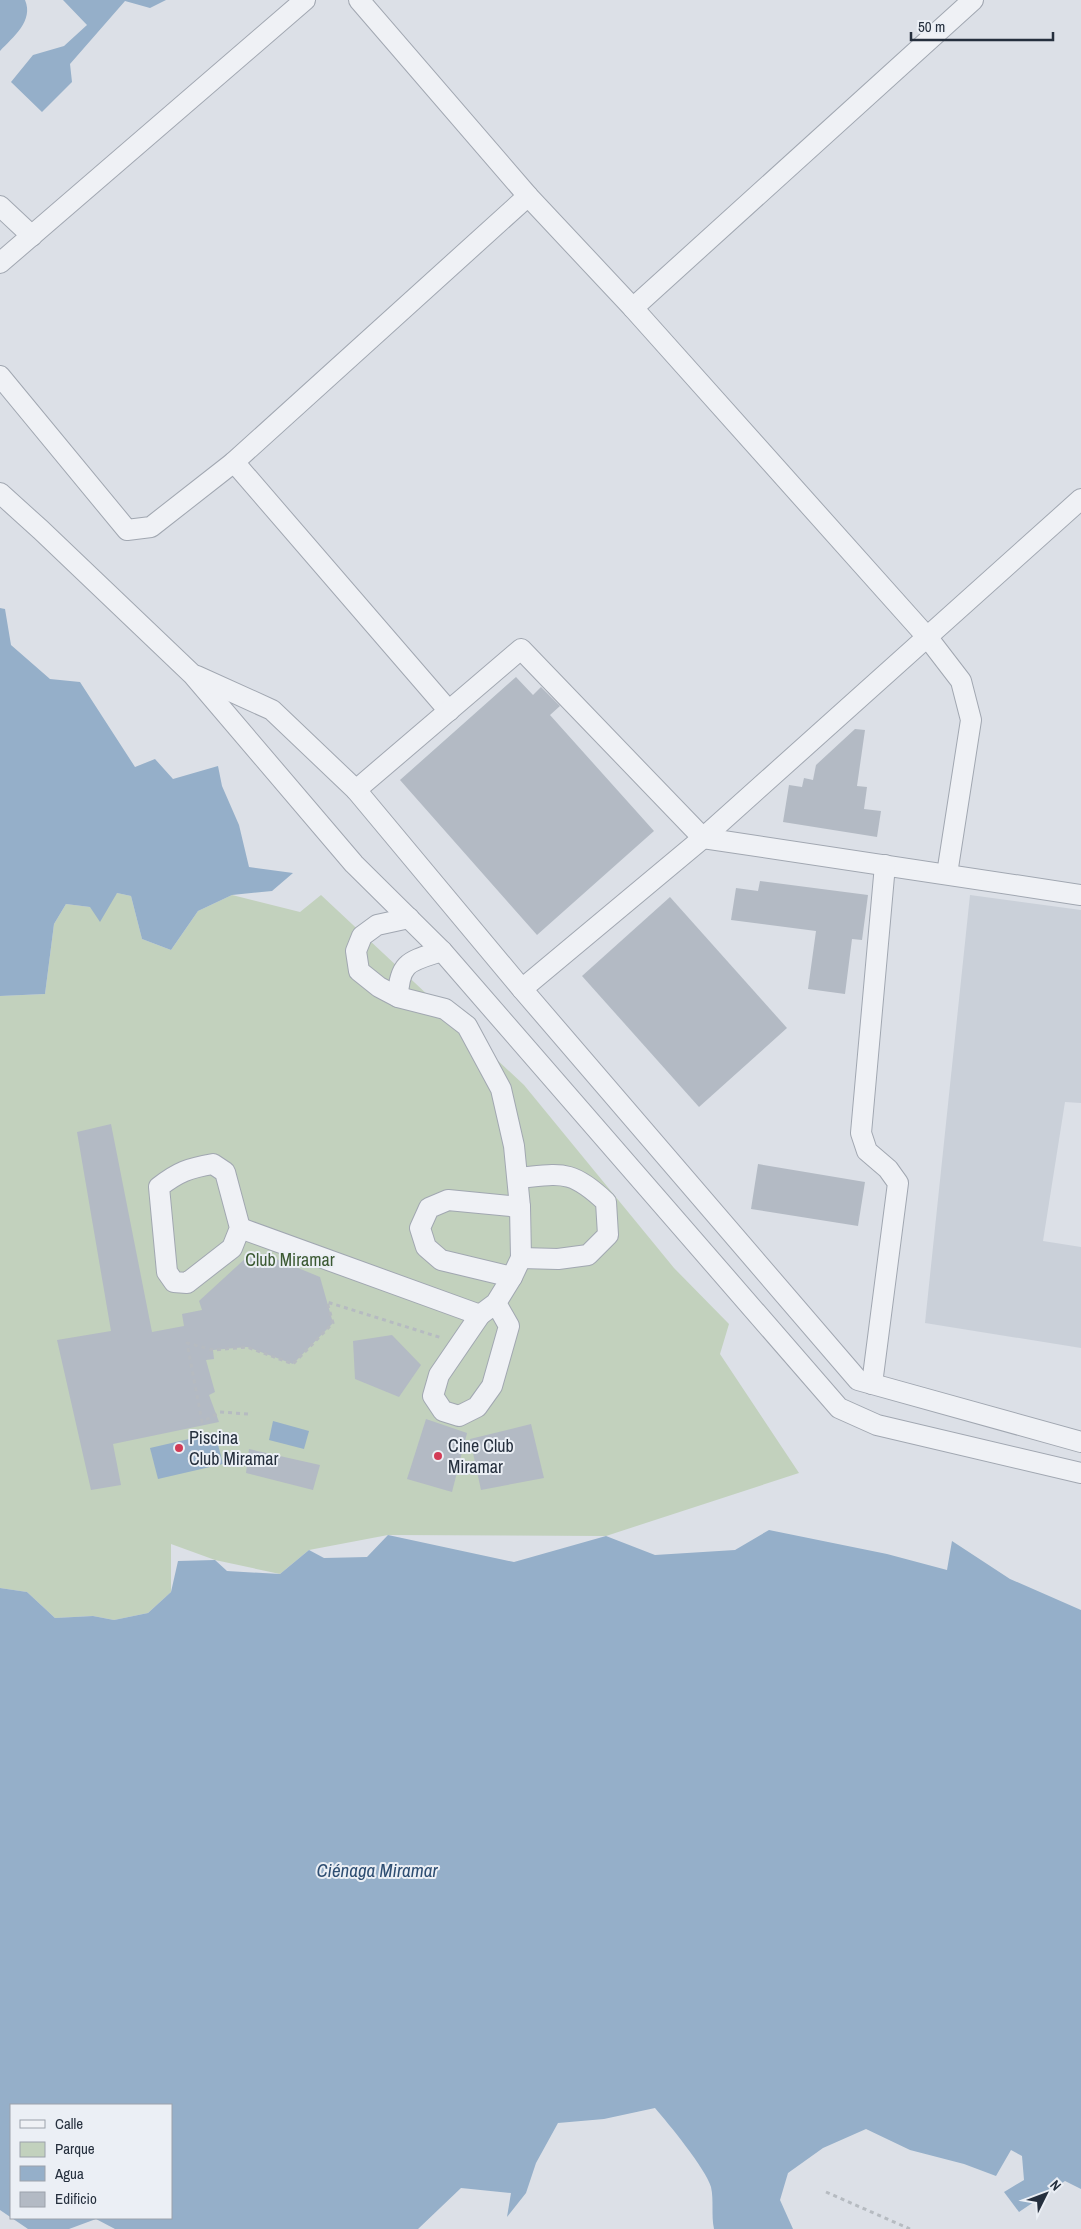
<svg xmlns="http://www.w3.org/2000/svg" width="1081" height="2229" viewBox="0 0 1081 2229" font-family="'Archivo Narrow',sans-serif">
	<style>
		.built { fill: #cad0d9 }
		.green { fill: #c2d1bd }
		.water { fill: #95afc9; fill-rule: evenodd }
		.building { fill: #b3bac4 }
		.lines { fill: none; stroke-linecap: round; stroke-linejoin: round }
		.minor-casing { stroke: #a1a7b1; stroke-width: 22 }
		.path { stroke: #b6bbc1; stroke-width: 3; stroke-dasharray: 4 4; stroke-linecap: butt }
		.minor { stroke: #eff1f5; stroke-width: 20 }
		.poi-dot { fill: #d23b56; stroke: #ebeff5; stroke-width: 2 }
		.labels { text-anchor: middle; stroke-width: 4; stroke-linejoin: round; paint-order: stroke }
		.park-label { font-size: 18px; fill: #3b5932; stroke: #ebeff5 }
		.poi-label { font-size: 18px; fill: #252f3d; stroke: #ebeff5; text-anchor: start }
		.water-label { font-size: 19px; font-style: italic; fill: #2e4e72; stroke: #ebeff5 }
	</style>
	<rect width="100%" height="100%" fill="#dce0e7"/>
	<!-- built -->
	<polygon class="built" points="970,895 1081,910 1081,1103 1065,1102 1043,1241 1081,1247 1081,1348 925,1323"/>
	<!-- green -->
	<polygon class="green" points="117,893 131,896 142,939 171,950 198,911 232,895 300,912 321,895 524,1085 674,1268 729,1324 720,1354 799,1473 606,1536 388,1535 309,1550 280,1574 215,1560 171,1544 171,1592 148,1613 114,1620 93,1616 55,1618 27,1592 0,1588 0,996 45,994 54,924 66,904 90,907"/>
	<!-- water -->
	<g class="water">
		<path d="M0 0H25C34 21 13 37 0 51Z"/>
		<polygon points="63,0 166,0 150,8 125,1 70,64 72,82 42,112 11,82 33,55 64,46 87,25"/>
		<polygon points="0,608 5,609 11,645 50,679 80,682 135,767 155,759 173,779 218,766 222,786 239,825 249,867 293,873 272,891 232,895 198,911 171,950 142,939 131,896 117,893 100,922 90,907 66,904 54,924 45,994 0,996"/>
		<polygon points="273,1421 309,1431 304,1449 269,1440"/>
		<polygon points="215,1433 223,1464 158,1479 150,1448"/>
		<path d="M769 1530 887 1554 947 1570 952 1541 1010 1579 1081 1610V2189L1065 2181 1019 2212 1004 2192 1024 2180 1022 2156 1011 2150 996 2176 964 2164 910 2150 866 2129 823 2148 788 2173 780 2200 793 2229H714C711 2215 714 2200 711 2187 706 2169 668 2123 655 2108L604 2119 558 2123 536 2163 526 2193 507 2217 511 2193 461 2188 418 2229H115L96 2219 69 2229H28L0 2210V1588L27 1592 55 1618 93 1616 114 1620 148 1613 171 1592 178 1561 215 1560 227 1571 280 1574 309 1550 324 1558 367 1557 388 1535 514 1562 606 1536 655 1555 735 1550ZM11 2105H171V2218H11Z"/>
	</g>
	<!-- building -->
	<g class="building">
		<polygon points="516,677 533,695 541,687 560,706 550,715 654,831 537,935 400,780"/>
		<polygon points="855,729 865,730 857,786 867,787 864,809 881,811 877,837 783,822 789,785 802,787 804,778 813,780 816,765"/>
		<polygon points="760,881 868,895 862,940 852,939 845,994 808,989 816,931 731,920 736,888 758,891"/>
		<polygon points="670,897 787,1028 699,1107 582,976"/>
		<polygon points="111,1124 152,1332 184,1326 182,1314 202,1310 199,1301 248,1256 262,1265 269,1256 320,1277 333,1323 293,1364 247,1347 213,1350 214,1359 206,1360 215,1392 209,1395 219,1422 113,1444 121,1485 91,1490 57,1340 111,1331 77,1132"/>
		<polygon points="758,1164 865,1182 858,1226 751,1209"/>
		<polygon points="392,1335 421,1365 399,1397 355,1379 353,1341"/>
		<polygon points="426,1419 467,1433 452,1492 407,1479"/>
		<polygon points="531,1424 544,1478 481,1490 470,1439"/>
		<polygon points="249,1449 320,1465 313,1490 246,1473"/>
	</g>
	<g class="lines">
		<defs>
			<g id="minor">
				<polyline points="359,0 528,196"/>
				<polyline points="0,206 32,236"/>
				<polyline points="0,263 305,0"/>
				<polyline points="0,376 127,530 151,527 234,462 449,711"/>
				<polyline points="234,462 528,196 633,308"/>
				<polyline points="0,493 41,530 193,675 354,864 442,951 839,1408 877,1425 1081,1473"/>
				<polyline points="197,676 272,710 356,790 522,989 858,1380 1081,1442"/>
				<polyline points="356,790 521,649 703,838 1081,895"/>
				<polyline points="947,874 971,720 961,681 928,638 633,308 973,0"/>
				<polyline points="409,918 377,925 362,936 356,951 359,971 379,987 398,997 445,1009 467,1026 501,1089 514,1146 520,1207 521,1258 512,1277 496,1303 480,1315 439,1375 433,1396 443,1411 459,1416 477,1407 492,1386 509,1326 496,1303"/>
				<polyline points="522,989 703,838 1081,499"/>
				<path d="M398 997C399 961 411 961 442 951"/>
				<path d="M213 1164 225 1172 240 1228 232 1248 187 1283 174 1282 167 1272 159 1187C178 1172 189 1168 213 1164Z"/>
				<path d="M518 1178C562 1174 571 1169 606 1202L608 1235 588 1255 558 1259 521 1258"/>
				<polyline points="240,1228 480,1315"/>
				<polyline points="512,1277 441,1260 426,1247 420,1228 429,1208 448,1200 520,1207"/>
				<polyline points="872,1384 898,1183 888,1169 867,1151 861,1133 885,865"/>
			</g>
		</defs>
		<!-- minor casing -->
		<use href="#minor" class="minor-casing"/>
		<!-- path -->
		<g class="path">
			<polyline points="248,1414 220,1412 202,1422 187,1343 213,1350 247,1347 293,1364 333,1323 327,1302 442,1338"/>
			<polyline points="826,2192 910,2229"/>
		</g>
		<!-- minor -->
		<use href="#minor" class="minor"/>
	</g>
	<!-- markers -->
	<g class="poi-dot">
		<circle cx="179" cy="1448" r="5"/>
		<circle cx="438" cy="1456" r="5"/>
	</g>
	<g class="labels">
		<!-- park labels -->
		<g class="park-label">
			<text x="290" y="1266">Club Miramar</text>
		</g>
		<!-- poi labels -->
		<g class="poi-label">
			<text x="189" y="1444">Piscina<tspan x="189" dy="21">Club Miramar</tspan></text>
			<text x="448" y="1452">Cine Club<tspan x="448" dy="21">Miramar</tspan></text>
		</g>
		<!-- water labels -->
		<g class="water-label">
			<text x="377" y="1877">Ciénaga Miramar</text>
		</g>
	</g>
	<!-- legend -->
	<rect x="10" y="2104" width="162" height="115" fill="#ebeff5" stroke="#9ca2ab"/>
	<rect x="20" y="2120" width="25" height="8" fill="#eff1f5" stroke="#9ca2ab"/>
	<text x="55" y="2129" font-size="15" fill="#252f3d">Calle</text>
	<rect x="20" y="2142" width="25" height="15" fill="#c2d1bd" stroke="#9ca2ab"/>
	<text x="55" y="2154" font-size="15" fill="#252f3d">Parque</text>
	<rect x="20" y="2166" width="25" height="15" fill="#95afc9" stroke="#9ca2ab"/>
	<text x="55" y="2179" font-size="15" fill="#252f3d">Agua</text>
	<rect x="20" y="2192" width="25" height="15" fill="#b3bac4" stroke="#9ca2ab"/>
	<text x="55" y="2204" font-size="15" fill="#252f3d">Edificio</text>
	<!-- north arrow -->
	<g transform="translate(1046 2194) rotate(48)" stroke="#ebeff5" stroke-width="4" paint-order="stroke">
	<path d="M0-4L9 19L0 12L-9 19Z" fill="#252f3d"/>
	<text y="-8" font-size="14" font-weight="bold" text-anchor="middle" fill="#252f3d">N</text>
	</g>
	<!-- scale -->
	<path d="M911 32v8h142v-8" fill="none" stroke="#252f3d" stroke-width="2.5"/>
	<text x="918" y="32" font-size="15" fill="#252f3d" stroke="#ebeff5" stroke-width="4" paint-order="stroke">50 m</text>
</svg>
